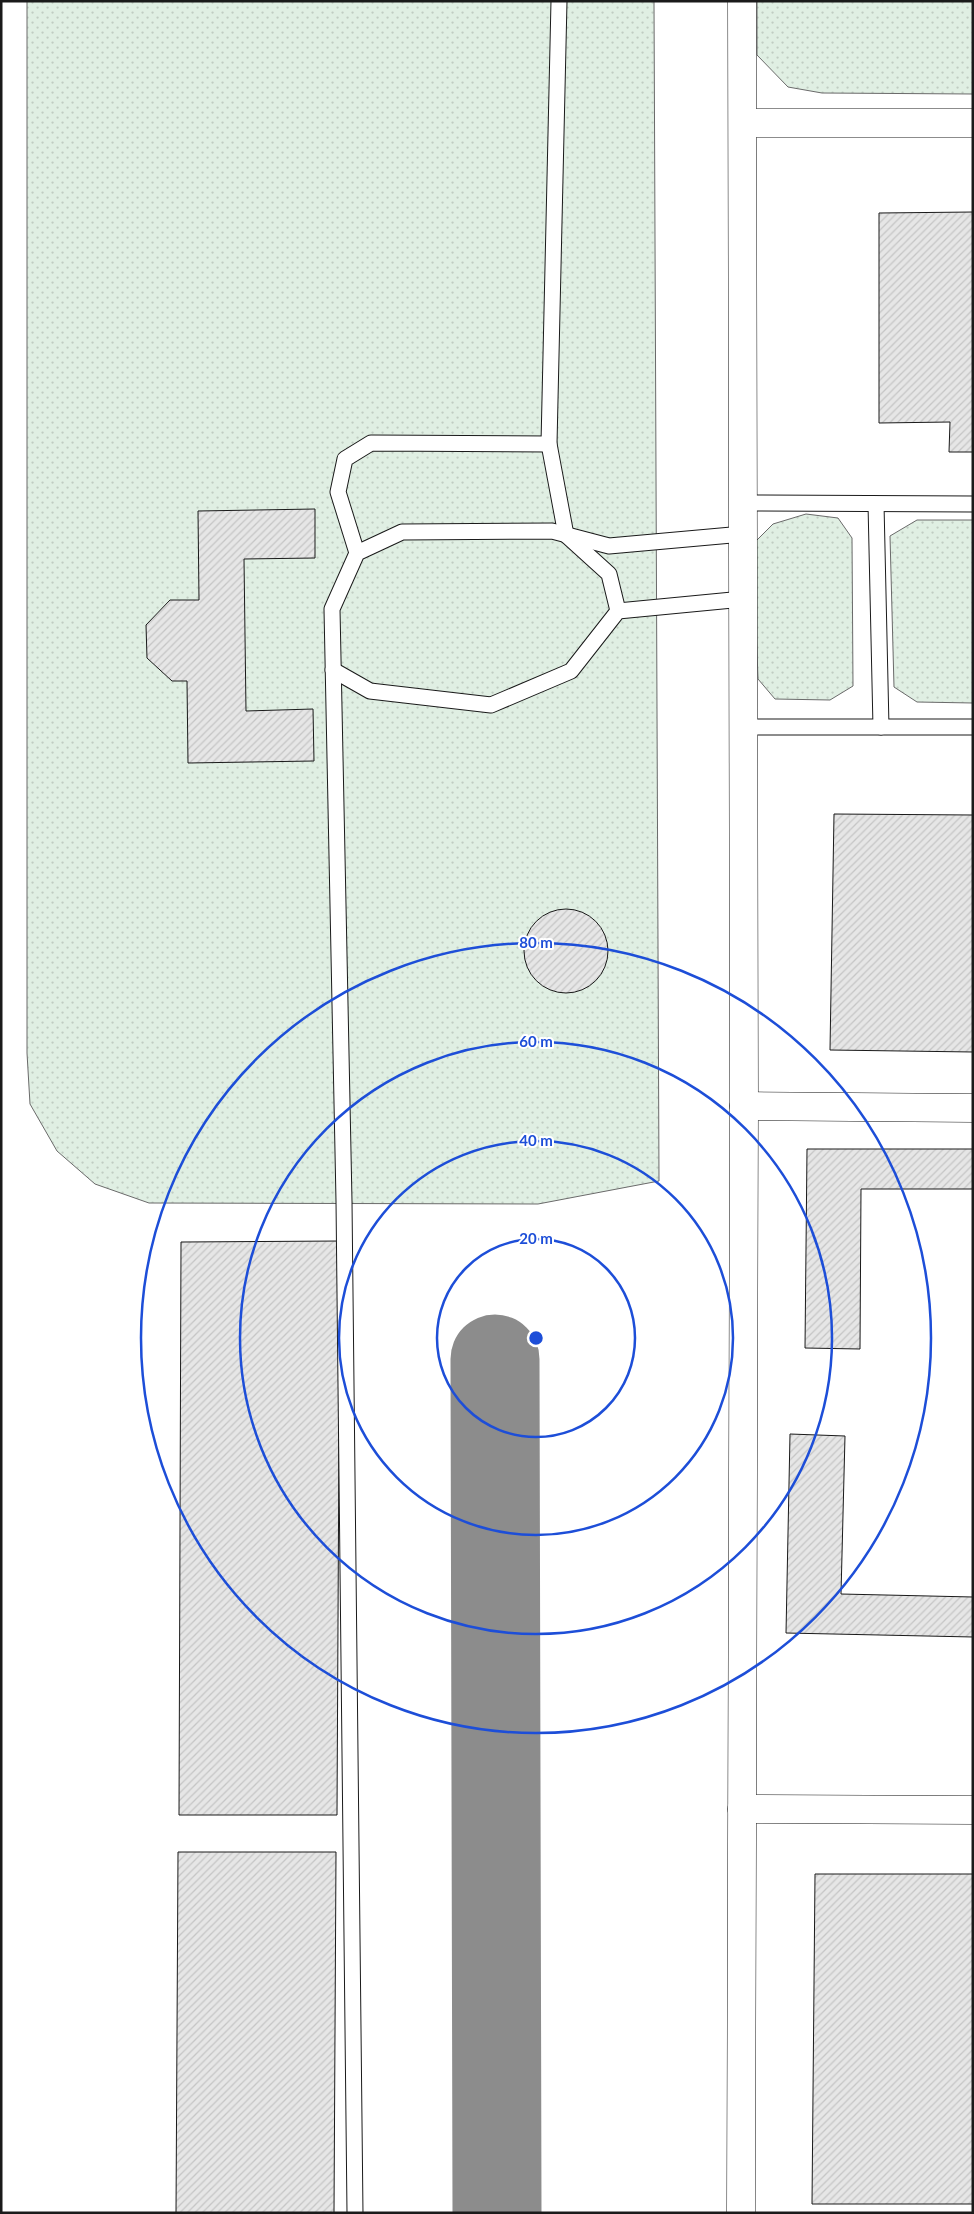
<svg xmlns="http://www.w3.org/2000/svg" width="974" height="2214" viewBox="0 0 974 2214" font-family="Lato,sans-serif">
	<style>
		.green { fill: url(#green-dots); stroke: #6a6a6a }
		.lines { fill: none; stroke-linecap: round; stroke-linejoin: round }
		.taxiway { stroke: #8c8c8c; stroke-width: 89 }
		.building { fill: url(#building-hatch); stroke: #1a1a1a }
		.service-casing { stroke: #1a1a1a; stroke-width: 17 }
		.minor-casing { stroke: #1a1a1a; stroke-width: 29 }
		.service { stroke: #fff; stroke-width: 15 }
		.minor { stroke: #fff; stroke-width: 28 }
		.ring { fill: none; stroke: #1d4ed8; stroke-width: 2.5 }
		.centre { fill: #1d4ed8; stroke: #fff; stroke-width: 2.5 }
		.ring-label { font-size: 15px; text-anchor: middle; font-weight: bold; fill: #1d4ed8; stroke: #fff; stroke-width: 4; stroke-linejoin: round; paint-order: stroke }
	</style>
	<defs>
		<pattern id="green-dots" width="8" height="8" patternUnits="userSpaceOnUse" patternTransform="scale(1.25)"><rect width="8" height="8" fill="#e0efe3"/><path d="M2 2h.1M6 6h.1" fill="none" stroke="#c0ccc2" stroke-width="1.8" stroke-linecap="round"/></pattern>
		<pattern id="building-hatch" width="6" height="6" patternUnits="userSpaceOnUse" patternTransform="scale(1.25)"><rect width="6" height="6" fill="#e6e6e6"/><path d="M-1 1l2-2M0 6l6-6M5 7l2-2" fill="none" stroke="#c5c5c5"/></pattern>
	</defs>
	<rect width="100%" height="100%" fill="#fff"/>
	<!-- green -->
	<g class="green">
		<polygon points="27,1 654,1 659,1181 538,1204 149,1203 95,1184 57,1151 30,1104 27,1053"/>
		<polygon points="757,1 973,1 973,94 822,93 788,87 757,55"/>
		<polygon points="806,514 838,518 852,538 853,686 830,700 775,699 758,679 753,544 773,524"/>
		<polygon points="917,520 973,520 973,703 917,702 894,687 890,536"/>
	</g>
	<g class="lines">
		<!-- taxiway -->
		<polyline class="taxiway" points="495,1359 497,2213"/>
	</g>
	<!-- building -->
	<g class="building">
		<polygon points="973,212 973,452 949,452 950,422 879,423 879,213"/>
		<polygon points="315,509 315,558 244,559 246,711 313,709 314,761 188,763 187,681 172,681 147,658 146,625 170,600 199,600 198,511"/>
		<polygon points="834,814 973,815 973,1052 830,1050"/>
		<circle cx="566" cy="951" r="42"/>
		<polygon points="807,1149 973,1149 973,1189 861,1189 860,1349 805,1348"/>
		<polygon points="340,1241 337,1815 179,1815 181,1242"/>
		<polygon points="790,1434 845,1436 841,1594 973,1597 973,1637 786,1633"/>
		<polygon points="178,1852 336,1852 334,2213 176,2213"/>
		<polygon points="815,1874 973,1874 973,2204 812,2204"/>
	</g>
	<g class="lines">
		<defs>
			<g id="service">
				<polyline points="559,1 549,444 566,535 609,574 618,611"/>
				<polyline points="743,503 973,504"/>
				<polyline points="876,504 881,727"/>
				<polyline points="357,553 338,492 345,459 371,443 549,444"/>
				<polyline points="333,670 370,691 491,705 571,671 618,611 743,599"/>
				<polyline points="744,727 973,727"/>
				<polyline points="355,2213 344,1201 332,609 357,553 402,532 552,531 609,546 743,534"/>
			</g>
			<g id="minor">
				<polyline points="743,123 973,123"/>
				<polyline points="744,1106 973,1108"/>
				<polyline points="742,1809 973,1810"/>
				<polyline points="741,2213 744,1106 742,1"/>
			</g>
		</defs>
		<!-- service casing -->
		<use href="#service" class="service-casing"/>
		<!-- minor casing -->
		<use href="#minor" class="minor-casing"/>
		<!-- service -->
		<use href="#service" class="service"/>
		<!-- minor -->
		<use href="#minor" class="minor"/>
	</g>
	<!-- distance rings -->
	<g class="ring">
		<circle cx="536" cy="1338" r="99"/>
		<circle cx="536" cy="1338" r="197"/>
		<circle cx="536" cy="1338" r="296"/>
		<circle cx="536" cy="1338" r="395"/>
	</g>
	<circle cx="536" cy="1338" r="8" class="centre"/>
	<g class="ring-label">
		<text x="536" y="948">80 m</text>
		<text x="536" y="1047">60 m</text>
		<text x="536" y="1146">40 m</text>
		<text x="536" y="1244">20 m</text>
	</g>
	<!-- border -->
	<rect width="974" height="2214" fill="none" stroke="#1a1a1a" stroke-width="5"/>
</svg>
